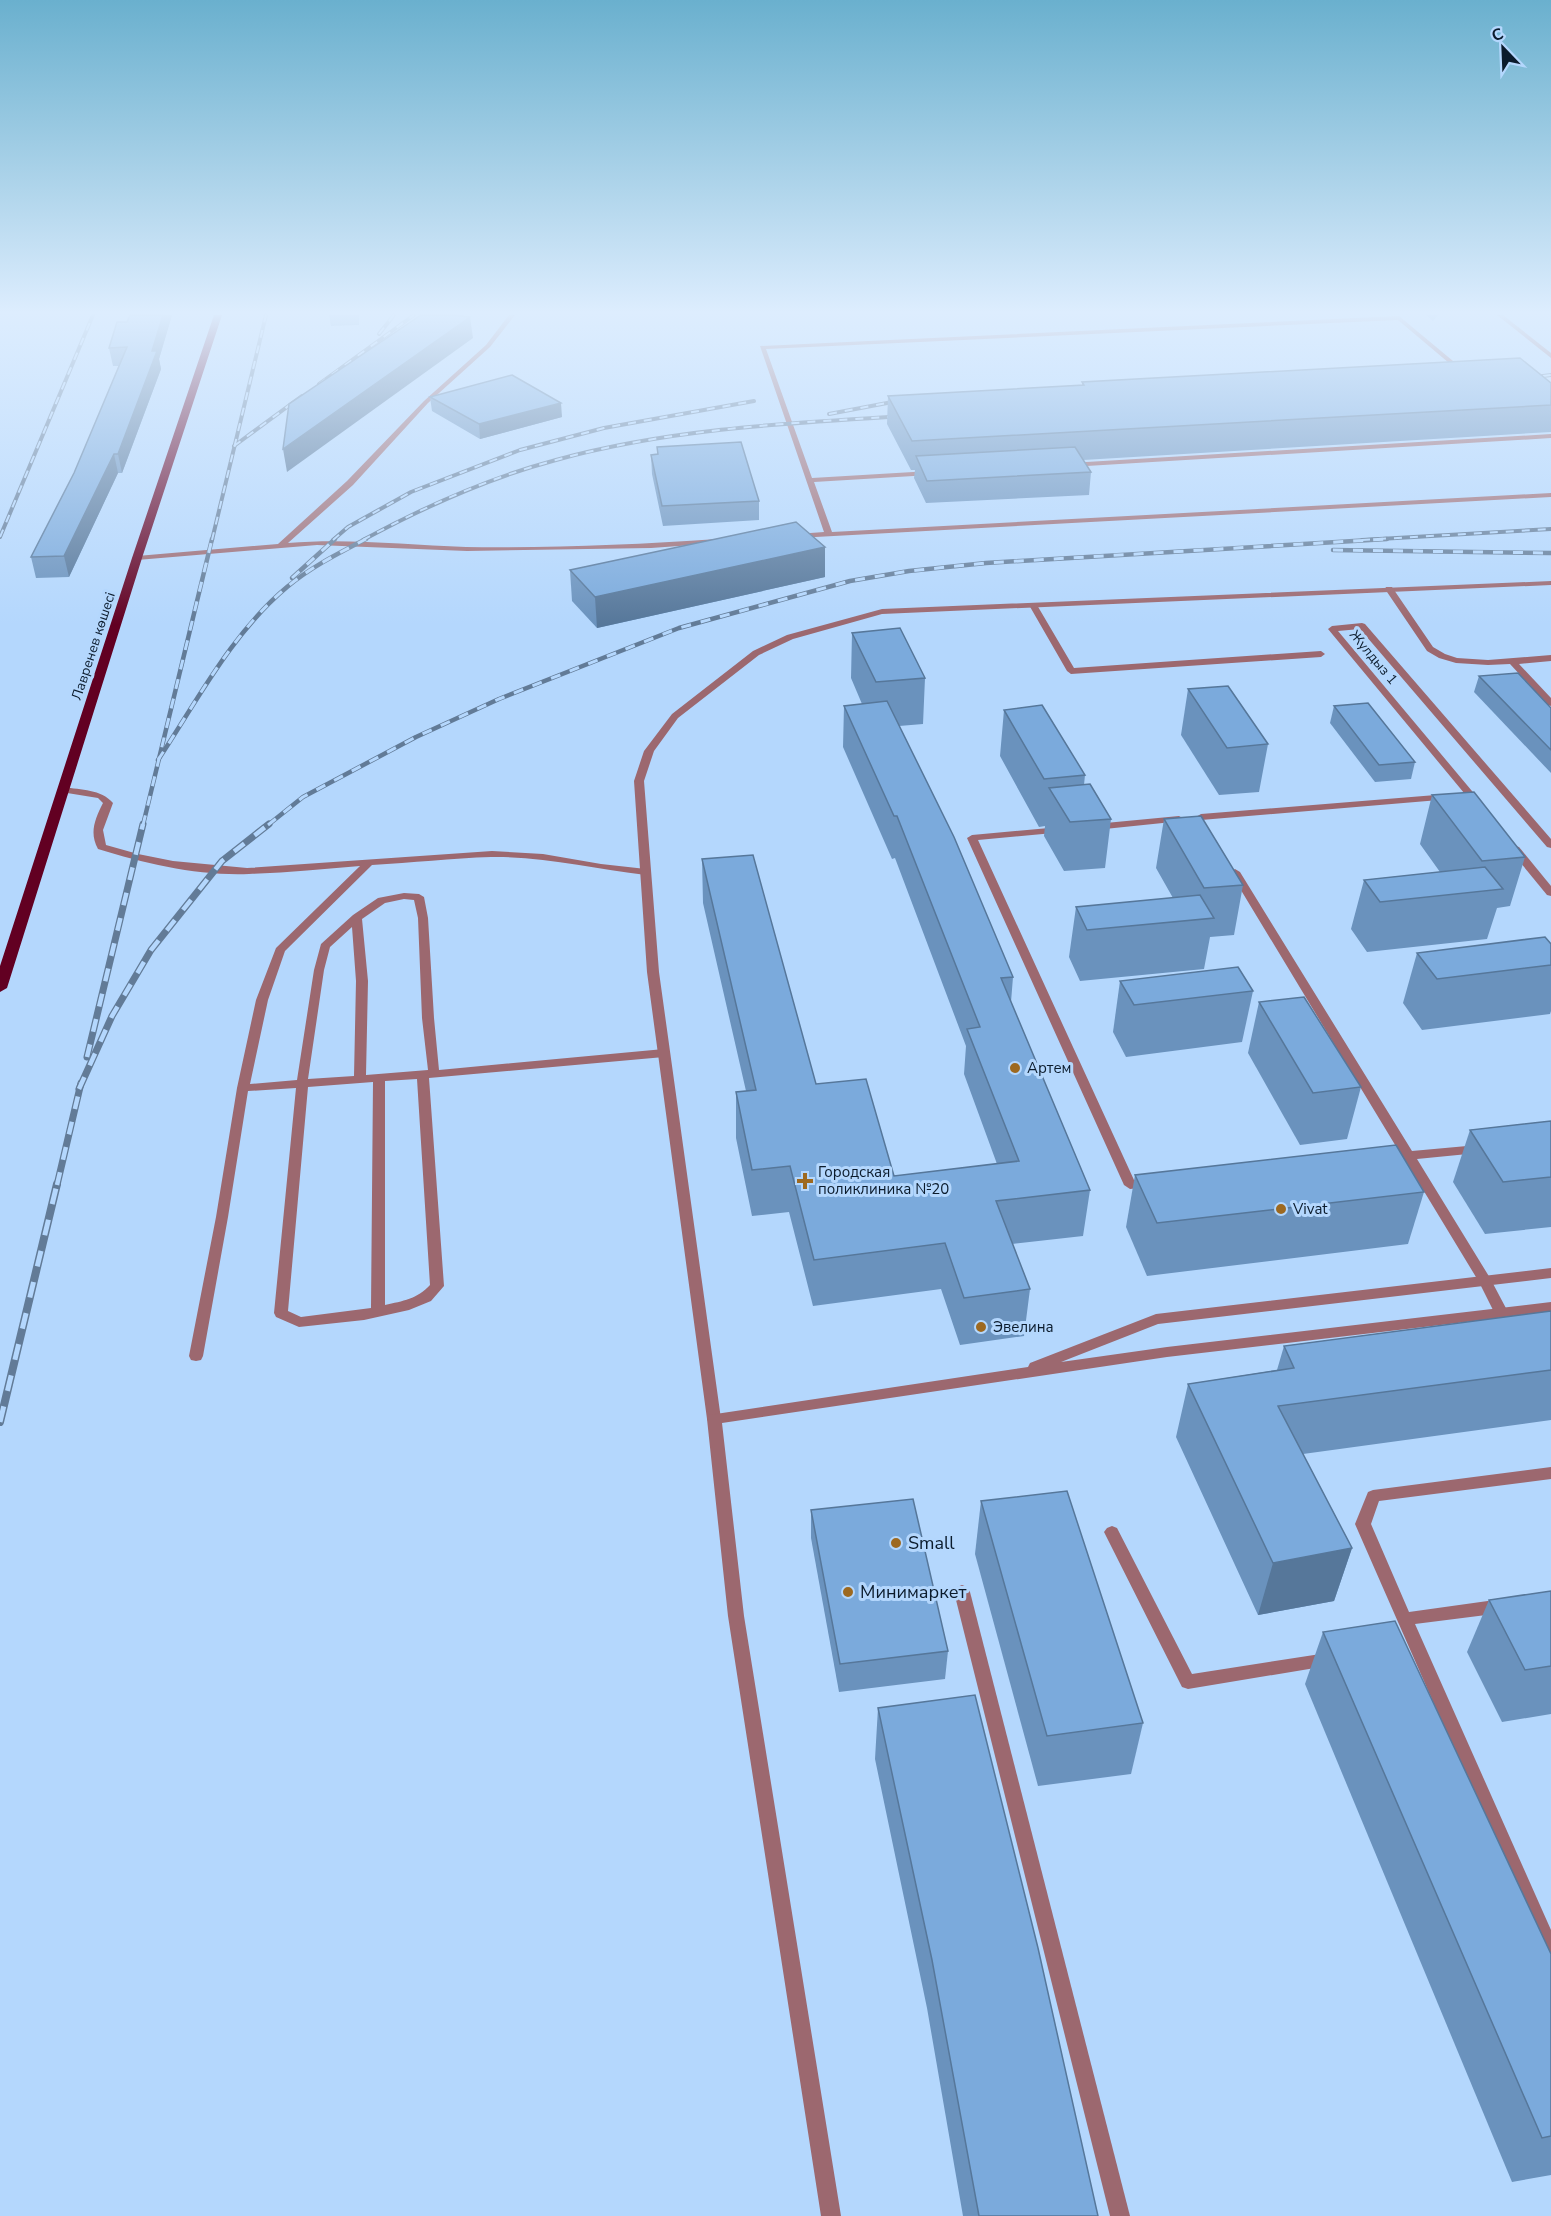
<svg xmlns="http://www.w3.org/2000/svg" width="1551" height="2216" viewBox="0 0 1551 2216" font-family="'Nunito Sans',sans-serif">
	<style>
		.lines { fill: none; stroke-linecap: round; stroke-linejoin: round }
		.service { fill: #9c686f; fill-rule: evenodd }
		.minor { fill: #9c686f; fill-rule: evenodd }
		.tertiary { fill: #9c686f; fill-rule: evenodd }
		.primary { fill: #620022; fill-rule: evenodd }
		.rail-far3-casing { stroke: #627b97; stroke-width: 4 }
		.rail-far2-casing { stroke: #627b97; stroke-width: 4.5 }
		.rail-far1-casing { stroke: #627b97; stroke-width: 7 }
		.rail-casing { stroke: #627b97; stroke-width: 8 }
		.rail-far3 { stroke: #b4d7fd; stroke-width: 2; stroke-dasharray: 8; stroke-linecap: butt }
		.rail-far2 { stroke: #b4d7fd; stroke-width: 3; stroke-dasharray: 10; stroke-linecap: butt }
		.rail-far1 { stroke: #b4d7fd; stroke-width: 4.5; stroke-dasharray: 13; stroke-linecap: butt }
		.rail { stroke: #b4d7fd; stroke-width: 5; stroke-dasharray: 16; stroke-linecap: butt }
		.wall { fill: #6a92bd }
		.shaded-wall { fill: #56779a }
		.building { fill: #7baadc; stroke: #56779a; stroke-width: 1.5 }
		.poi-dot { fill: #9d6920; stroke: #b4d7fd; stroke-width: 2 }
		.labels { text-anchor: middle; stroke-width: 6; stroke-linejoin: round; paint-order: stroke }
		.far-street-label { font-size: 14px; fill: #0b1b2c; stroke: #b4d7fd }
		.poi-label { font-size: 15px; fill: #0b1b2c; stroke: #b4d7fd; text-anchor: start }
		.near-poi-label { font-size: 18px; fill: #0b1b2c; stroke: #b4d7fd; text-anchor: start }
	</style>
	<rect width="100%" height="100%" fill="#b4d7fd"/>
	<g class="lines">
		<!-- service -->
		<g class="service">
			<path d="M509 315H515L490 347 428 403 353 485 288 543C347 538 407 545 466 547 549 548 634 545 717 539L721 541 720 543 651 548 467 551 317 545 137 560 133 558 137 556 278 544 347 481 424 401 486 345Z"/>
			<polygon points="1497,315 1503,315 1551,353 1551,358"/>
			<polygon points="1399,316 1453,361 1453,363 1449,363 1398,320 766,349 812,478 930,471 934,473 930,475 814,482 832,532 1551,493 1551,497 797,538 793,536 797,534 824,532 760,346"/>
			<polygon points="1551,434 1551,438 1070,467 1066,465 1070,463"/>
			<polygon points="1386,587 1392,587 1433,647 1445,654 1457,658 1488,660 1551,655 1551,661 1519,664 1551,698 1551,706 1548,705 1510,664 1488,665 1456,663 1439,658 1427,651 1385,589"/>
			<polygon points="1030,603 1037,605 1074,668 1321,651 1325,654 1321,657 1071,674 1067,671 1029,605"/>
			<polygon points="1362,623 1365,624 1551,839 1551,848 1547,847 1360,629 1338,631 1482,803 1480,805 1474,805 1328,629 1332,626"/>
			<path d="M64 787C81 790 101 789 113 803L103 830 106 845 138 854 173 861 247 868 492 851 543 854 601 864 646 869 651 872 646 875C595 869 543 856 491 857 452 858 412 863 372 865L285 951 268 1000 250 1084 297 1080 314 970 321 944 353 915 378 898 404 893 419 894 424 897 428 918 434 1018 439 1070 664 1049 670 1053 664 1057 429 1078 444 1286 431 1301 409 1310 364 1320 299 1327 276 1317 274 1313 296 1088 248 1091 228 1217 203 1356 201 1360 196 1361 191 1360 189 1356 216 1217 237 1088 256 1000 276 948 360 866C323 869 286 873 249 874 199 876 146 864 98 849 89 833 95 819 103 803L98 798 61 792 59 790ZM404 899 414 900 418 918 422 1018 428 1070 366 1075 368 981 362 919 385 903ZM352 927 356 981 354 1076 308 1079 324 970 330 947ZM417 1079 430 1285C417 1299 403 1301 385 1305V1081ZM373 1082 371 1308 301 1317 288 1311 308 1087Z"/>
			<polygon points="1448,794 1453,797 1451,799 1201,820 1196,817 1201,814"/>
			<polygon points="1179,816 1184,819 1182,821 1095,830 1090,827 1095,824"/>
			<polygon points="1060,827 1064,828 1064,832 978,840 1134,1180 1153,1180 1155,1183 1149,1187 1130,1189 1124,1185 967,838 972,835"/>
			<polygon points="1515,846 1519,847 1551,886 1551,896 1547,895 1511,851 1510,849"/>
			<polygon points="1235,869 1240,872 1412,1151 1478,1145 1484,1149 1478,1153 1417,1159 1490,1278 1508,1312 1506,1316 1496,1316 1479,1282 1405,1160 1388,1162 1382,1158 1384,1155 1400,1153 1230,872"/>
			<polygon points="1551,1467 1551,1479 1379,1501 1371,1524 1409,1612 1502,1599 1508,1601 1510,1606 1508,1611 1502,1613 1415,1624 1551,1930 1551,1960 1545,1957 1355,1524 1368,1492 1373,1490"/>
			<polygon points="1112,1526 1117,1528 1192,1674 1327,1653 1333,1655 1335,1660 1333,1665 1188,1689 1182,1687 1104,1532 1107,1528"/>
			<polygon points="962,1585 967,1587 970,1592 1130,2216 1110,2216 954,1592 957,1587"/>
		</g>
		<!-- minor -->
		<polygon class="minor" points="1551,581 1551,585 882,614 793,639 759,655 678,718 654,751 644,781 659,972 721,1419 719,1423 714,1425 709,1423 707,1419 647,972 634,781 644,751 672,714 753,651 787,635 882,609"/>
		<!-- tertiary -->
		<polygon class="tertiary" points="1551,1268 1551,1278 1158,1324 1061,1362 1167,1347 1551,1302 1551,1312 1167,1357 722,1423 744,1616 841,2216 821,2216 728,1616 707,1419 709,1415 1028,1367 1030,1363 1156,1314"/>
		<!-- primary -->
		<polygon class="primary" points="214,315 222,315 142,558 7,988 0,992 0,966 132,558"/>
		<defs>
			<g id="rail-far3">
				<polyline points="379,334 394,315"/>
				<polyline points="1527,378 1551,375"/>
				<polyline points="319,384 414,315"/>
				<polyline points="829,414 903,400"/>
				<polyline points="234,446 302,396"/>
				<polyline points="0,537 93,315"/>
				<polyline points="212,540 266,315"/>
				<polyline points="333,540 348,527 411,492 520,450 604,428 754,401"/>
				<path d="M363 540C424 507 488 478 556 460 669 429 788 423 904 416"/>
				<polyline points="1362,540 1551,529"/>
			</g>
			<g id="rail-far2">
				<polyline points="1333,550 1551,553"/>
				<polyline points="292,578 335,539"/>
				<path d="M158 760C197 701 232 633 287 587 311 567 339 553 366 539"/>
				<polyline points="143,825 212,539"/>
				<polyline points="268,825 303,797 416,737 499,699 679,628 850,581 909,571 986,563 1387,539"/>
			</g>
			<g id="rail-far1">
				<polyline points="87,1057 143,824"/>
				<polyline points="79,1089 112,1016 151,950 222,861 269,824"/>
				<polyline points="57,1185 81,1083"/>
			</g>
			<polyline id="rail" points="0,1422 57,1184"/>
		</defs>
		<!-- rail-far3 casing -->
		<use href="#rail-far3" class="rail-far3-casing"/>
		<!-- rail-far2 casing -->
		<use href="#rail-far2" class="rail-far2-casing"/>
		<!-- rail-far1 casing -->
		<use href="#rail-far1" class="rail-far1-casing"/>
		<!-- rail casing -->
		<use href="#rail" class="rail-casing"/>
		<!-- rail-far3 -->
		<use href="#rail-far3" class="rail-far3"/>
		<!-- rail-far2 -->
		<use href="#rail-far2" class="rail-far2"/>
		<!-- rail-far1 -->
		<use href="#rail-far1" class="rail-far1"/>
		<!-- rail -->
		<use href="#rail" class="rail"/>
	</g>
	<!-- wall -->
	<g class="wall">
		<polygon points="130,315 172,315 159,359 161,369 122,473 118,473 69,577 36,578 31,557 74,473 119,366 113,366 109,348 127,322"/>
		<polygon points="329,315 359,315 359,325 331,326"/>
		<polygon points="1426,315 1438,315 1433,321"/>
		<polygon points="1082,382 1551,383 1551,432 1083,460 1091,472 1089,495 926,503 914,478 915,470 911,470 887,424 888,396 1082,385"/>
		<polygon points="430,397 562,417 480,439 432,411"/>
		<polygon points="657,447 759,501 759,520 663,526 652,474 651,455 657,454"/>
		<polygon points="825,547 825,577 597,628 572,601 570,570"/>
		<polygon points="852,633 925,678 923,724 899,726 1013,977 1011,1002 1090,1190 1083,1236 1012,1244 1030,1289 1024,1336 960,1345 941,1289 813,1306 789,1212 752,1216 736,1138 736,1092 746,1091 703,903 702,859 816,1084 894,1176 997,1164 964,1074 966,1046 895,858 892,859 843,747 844,706 862,704 851,678"/>
		<polygon points="1479,676 1551,708 1551,773 1474,692"/>
		<polygon points="1188,689 1268,744 1259,792 1219,795 1181,735"/>
		<polygon points="1334,706 1415,762 1411,779 1375,782 1330,723"/>
		<polygon points="1004,710 1085,775 1084,785 1111,819 1105,868 1064,871 1044,836 1045,826 1039,827 1000,756"/>
		<polygon points="1432,795 1525,857 1510,906 1497,908 1487,939 1367,952 1351,929 1364,880 1440,872 1420,844"/>
		<polygon points="1164,819 1243,885 1234,935 1210,937 1204,969 1080,981 1069,957 1076,907 1173,898 1156,868"/>
		<polygon points="1551,944 1551,1011 1550,1014 1422,1030 1403,1003 1417,953"/>
		<polygon points="1120,981 1253,991 1242,1042 1126,1057 1113,1032"/>
		<polygon points="1259,1002 1361,1087 1347,1139 1300,1145 1248,1053"/>
		<polygon points="1551,1121 1551,1227 1485,1234 1453,1182 1470,1130"/>
		<polygon points="1135,1175 1424,1192 1408,1244 1147,1276 1126,1227"/>
		<polygon points="1551,1311 1551,1420 1303,1454 1352,1548 1334,1601 1258,1615 1176,1437 1188,1384 1277,1370 1284,1346"/>
		<polygon points="981,1501 1143,1723 1131,1774 1038,1786 975,1554"/>
		<polygon points="811,1510 948,1651 945,1679 839,1692 811,1538"/>
		<polygon points="1551,1591 1551,1714 1502,1722 1467,1652 1489,1600"/>
		<polygon points="1323,1632 1551,1954 1551,2175 1512,2182 1305,1684"/>
		<polygon points="878,1708 1098,2216 963,2216 927,2008 875,1759"/>
	</g>
	<!-- shaded-wall -->
	<g class="shaded-wall">
		<polygon points="163,315 172,315 159,359 161,369 122,473 118,454"/>
		<polygon points="470,317 473,338 287,472 283,449"/>
		<polygon points="561,403 562,417 480,439 479,424"/>
		<polygon points="114,454 118,473 69,577 64,556"/>
		<polygon points="825,547 825,577 597,628 595,597"/>
		<polygon points="1352,1548 1334,1601 1258,1615 1273,1563"/>
	</g>
	<!-- building -->
	<g class="building">
		<polygon points="130,315 163,315 152,351 157,351 118,454 114,454 64,556 31,557 74,473 127,347 109,348 117,322 127,322"/>
		<polygon points="421,315 452,315 470,317 283,449 289,404"/>
		<polygon points="1520,358 1551,383 1551,405 912,441 888,396 1084,385 1082,382"/>
		<polygon points="512,375 561,403 479,424 430,397"/>
		<polygon points="741,442 759,501 662,506 651,455 658,454 657,447"/>
		<polygon points="1075,447 1091,472 927,481 916,456"/>
		<polygon points="796,522 825,547 595,597 570,570"/>
		<polygon points="900,628 925,678 876,682 852,633"/>
		<polygon points="1518,673 1551,708 1551,750 1479,676"/>
		<polygon points="1228,686 1268,744 1227,748 1188,689"/>
		<polygon points="887,701 954,837 1013,977 1001,978 1090,1190 996,1201 1030,1289 964,1298 945,1243 814,1260 790,1166 752,1170 736,1092 756,1090 702,859 753,855 816,1084 866,1079 894,1176 1019,1161 967,1029 980,1027 897,816 894,816 844,706"/>
		<polygon points="1368,703 1415,762 1379,765 1334,706"/>
		<polygon points="1042,705 1085,775 1044,779 1004,710"/>
		<polygon points="1090,784 1111,819 1070,822 1049,788"/>
		<polygon points="1474,792 1525,857 1482,861 1432,795"/>
		<polygon points="1201,816 1243,885 1204,888 1164,819"/>
		<polygon points="1485,867 1503,889 1380,902 1364,880"/>
		<polygon points="1200,895 1214,918 1087,930 1076,907"/>
		<polygon points="1545,937 1551,944 1551,965 1437,979 1417,953"/>
		<polygon points="1238,967 1253,991 1134,1005 1120,981"/>
		<polygon points="1304,997 1361,1087 1313,1093 1259,1002"/>
		<polygon points="1551,1121 1551,1177 1503,1182 1470,1130"/>
		<polygon points="1396,1145 1424,1192 1157,1223 1135,1175"/>
		<polygon points="1551,1311 1551,1370 1278,1406 1352,1548 1273,1563 1188,1384 1294,1368 1284,1346"/>
		<polygon points="1067,1491 1143,1723 1047,1736 981,1501"/>
		<polygon points="913,1499 948,1651 840,1664 811,1510"/>
		<polygon points="1551,1591 1551,1666 1525,1670 1489,1600"/>
		<polygon points="1395,1621 1551,1954 1551,2136 1542,2138 1323,1632"/>
		<polygon points="975,1695 1038,1948 1098,2216 979,2216 932,1960 878,1708"/>
	</g>
	<!-- sky -->
	<linearGradient id="sky" x2="0" y2="1"><stop stop-color="#6ab0ce"/><stop offset="0.5" stop-color="#ddedfe"/><stop offset="1" stop-color="#ddedfe" stop-opacity="0"/></linearGradient>
	<rect width="1551" height="625" fill="url(#sky)"/>
	<!-- markers -->
	<g class="poi-dot">
		<circle cx="1015" cy="1068" r="6"/>
		<path d="M802 1172h6v6h6v6h-6v6h-6v-6h-6v-6h6z"/>
		<circle cx="1281" cy="1209" r="6"/>
		<circle cx="981" cy="1327" r="6"/>
		<circle cx="896" cy="1543" r="6"/>
		<circle cx="848" cy="1592" r="6"/>
	</g>
	<g class="labels">
		<!-- far-street labels -->
		<g class="far-street-label">
			<text transform="translate(93 646) rotate(-72)" y="5">Лавренев көшесі</text>
			<text transform="translate(1374 657) rotate(50)" y="5">Жулдыз 1</text>
		</g>
		<!-- poi labels -->
		<g class="poi-label">
			<text x="1027" y="1073">Артем</text>
			<text x="818" y="1177">Городская<tspan x="818" dy="17">поликлиника №20</tspan></text>
			<text x="1293" y="1214">Vivat</text>
			<text x="993" y="1332">Эвелина</text>
		</g>
		<!-- near-poi labels -->
		<g class="near-poi-label">
			<text x="908" y="1549">Small</text>
			<text x="860" y="1598">Минимаркет</text>
		</g>
	</g>
	<!-- north arrow -->
	<g transform="translate(1503 48) rotate(337)" stroke="#b4d7fd" stroke-width="4.5" paint-order="stroke">
	<path d="M0-4.5L10 22L0 15L-10 22Z" fill="#0b1b2c"/>
	<text y="-9" font-size="16" font-weight="bold" text-anchor="middle" fill="#0b1b2c">С</text>
	</g>
</svg>
